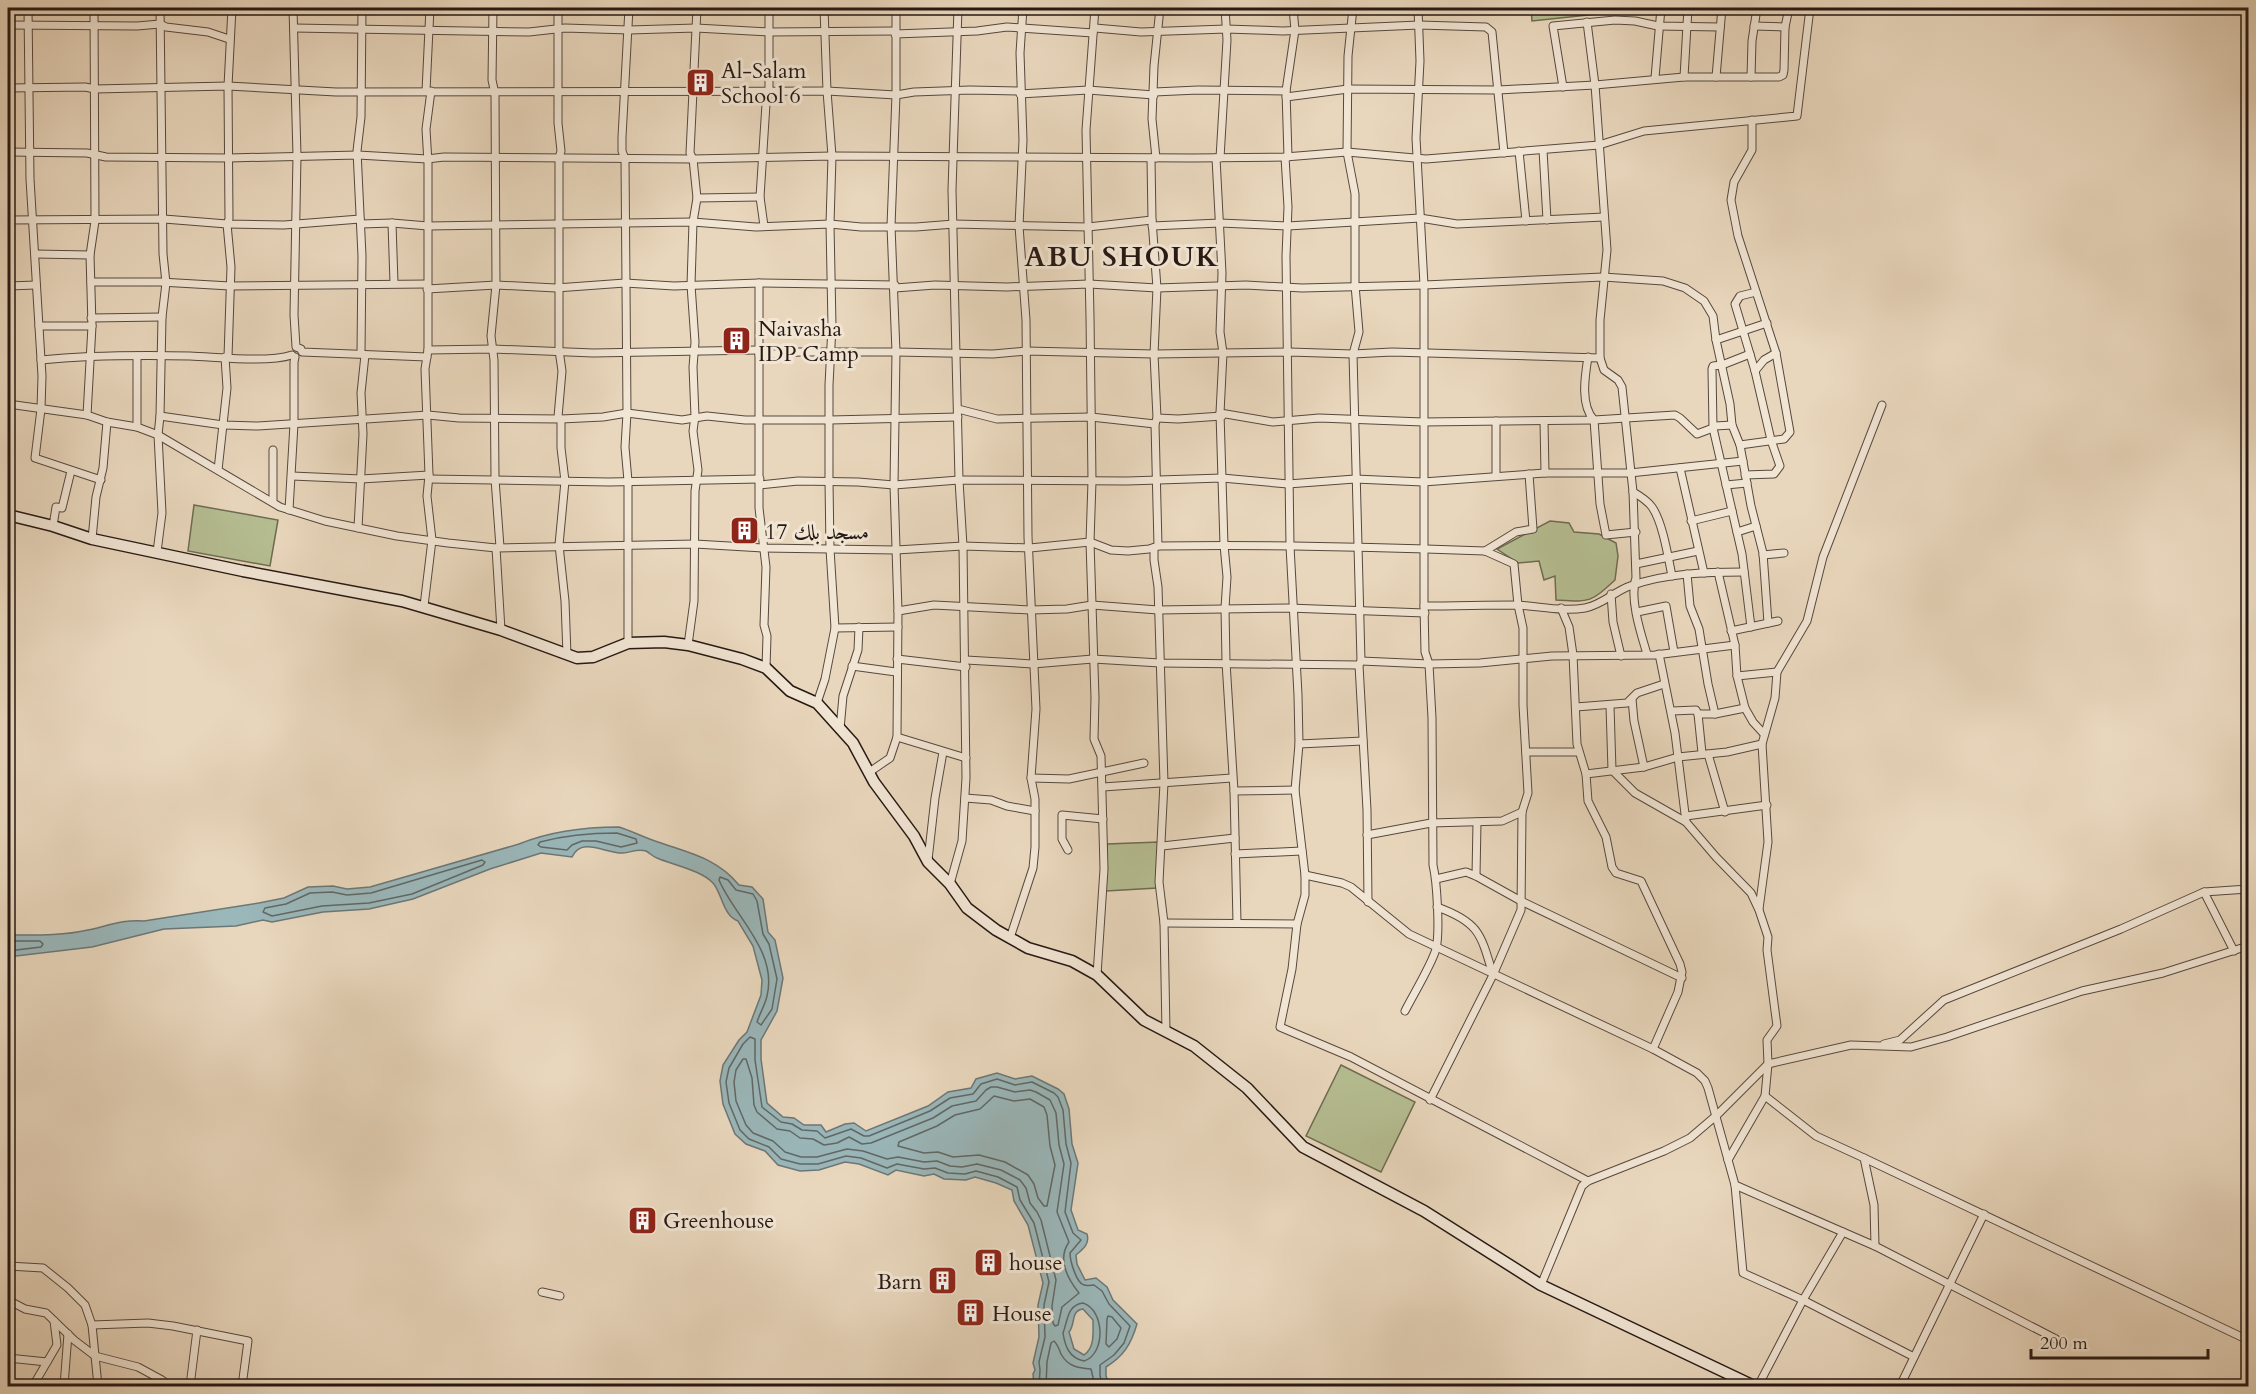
<svg xmlns="http://www.w3.org/2000/svg" width="2256" height="1394" viewBox="0 0 2256 1394" font-family="Cardo,Amiri,serif">
	<style>
		.green { fill: #b5be92; stroke: #6e6b52; stroke-width: 1.5 }
		.water { fill: #9ab7ba; stroke: #6c7777; stroke-width: 1.5; fill-rule: evenodd }
		.lines { fill: none; stroke-linecap: round; stroke-linejoin: round }
		.shore { stroke: #606866; stroke-width: 1.5 }
		.street-casing { stroke: #57483e; stroke-width: 9 }
		.secondary-casing { stroke: #261813; stroke-width: 13 }
		.street { stroke: #f1e5d4; stroke-width: 7 }
		.secondary { stroke: #f1e5d4; stroke-width: 10 }
		.labels { text-anchor: middle; stroke-width: 6; stroke-linejoin: round; paint-order: stroke }
		.poi-label { font-size: 22px; fill: #261813; stroke: #f1e5d4; text-anchor: start }
		.district-label { font-size: 28px; font-weight: bold; letter-spacing: 1.5px; fill: #261813; stroke: #f1e5d4 }
	</style>
	<rect width="100%" height="100%" fill="#e9d7bd"/>
	<filter id="stains"><feTurbulence type="fractalNoise" baseFrequency=".00333" numOctaves="4"/><feColorMatrix values="0 0 0 0 .2 0 0 0 0 .09 0 0 0 0 .02 0 0 0 .5 -.17"/></filter>
	<radialGradient id="worn" r=".72"><stop offset=".6" stop-color="#630" stop-opacity="0"/><stop offset="1" stop-color="#630" stop-opacity=".3"/></radialGradient>
	<!-- green -->
	<g class="green">
		<polygon points="1531,8 1606,8 1607,13 1532,21"/>
		<polygon points="194,505 278,520 270,566 188,551"/>
		<path d="M1550 521 1569 523 1574 532 1599 534 1616 543 1618 556 1615 580C1590 603 1590 602 1556 600L1555 576 1544 580 1539 561 1518 563 1497 549Z"/>
		<polygon points="1159,842 1157,888 1106,891 1107,844"/>
		<polygon points="1341,1065 1415,1102 1381,1172 1306,1136"/>
	</g>
	<!-- water -->
	<path class="water" d="M619 827C632 831 645 838 658 842 689 853 717 858 739 885L752 887 763 899 768 932 775 940 783 978 777 1011 761 1040V1059L767 1103 783 1117 794 1118 804 1125H821L826 1132 845 1124 854 1123 866 1131 928 1106 948 1092 971 1088 976 1079 997 1073 1015 1079 1032 1076 1058 1089 1064 1094 1069 1109 1072 1144 1078 1163 1071 1210 1078 1230 1087 1234C1090 1244 1083 1249 1076 1255L1077 1264 1085 1280 1096 1278 1107 1287 1113 1300 1137 1324C1131 1344 1124 1356 1106 1367V1376L1110 1386H1034L1033 1374 1035 1370 1033 1363 1039 1337 1038 1305 1043 1283 1028 1225 1014 1201 1012 1190 996 1183 975 1177 966 1180 944 1179 934 1174 924 1176 896 1170 888 1175 859 1164 845 1162 819 1170 800 1171 778 1165 765 1151 746 1144 735 1134 723 1104 720 1081 723 1065 739 1040 747 1032 761 995 762 980 753 946 738 921C723 916 722 893 713 883 701 870 673 865 657 858 653 857 650 853 646 851 637 848 630 853 623 853 606 854 582 836 572 857L541 853 490 869 413 899 369 909 323 912 272 922 263 920 236 926 164 929 92 947 8 957V935C34 935 62 936 88 930 107 926 124 919 144 921L259 903 284 898 308 887 333 886 347 889 370 887 519 844C551 831 584 827 619 827ZM1083 1309 1093 1320C1093 1333 1095 1347 1084 1355L1074 1349 1069 1332C1076 1324 1070 1311 1083 1309Z"/>
	<g class="lines">
		<!-- shore -->
		<g class="shore">
			<path d="M617 833 636 839 637 843 621 847 596 841H582L572 845 567 850 541 847 538 845 540 842C566 835 591 833 617 833Z"/>
			<polygon points="482,860 485,862 483,865 412,894 369,903 322,906 272,916 263,912 265,908 286,904 310,893 332,892 347,895 371,893"/>
			<path d="M720 877 728 880 736 890 753 894 757 901 763 934 769 944 777 979 772 1009 761 1025 757 1022C760 1013 765 1005 767 996 778 951 734 916 719 880Z"/>
			<polyline points="8,941 40,941 43,944 41,947 8,951"/>
			<path d="M746 1059 752 1078 754 1105 757 1112 777 1129 790 1131 800 1138 813 1139 824 1145 837 1143 849 1137 862 1144 871 1143 933 1118 952 1106 976 1101 986 1090 991 1087H997L1015 1092 1030 1090 1036 1092 1050 1100 1056 1113 1059 1145 1064 1164 1057 1212 1069 1242C1057 1259 1067 1278 1079 1293L1062 1307 1058 1325 1055 1326 1053 1323 1052 1306 1056 1280 1041 1220 1037 1212 1030 1203 1026 1188 1020 1180 1001 1170 977 1164 962 1167 950 1166 937 1161 924 1162 898 1157 887 1159 863 1151 847 1149 817 1157H801L785 1152 773 1141 753 1133 746 1125 736 1101 734 1082 736 1070 743 1059Z"/>
			<polygon points="994,1096 1014,1101 1030,1099 1044,1107 1047,1115 1050,1146 1055,1165 1047,1206 1044,1206 1038,1198 1034,1184 1028,1175 1005,1162 979,1155 953,1157 938,1152 924,1153 898,1146 899,1142 937,1126 955,1115 980,1109"/>
			<path d="M1083 1303C1105 1310 1106 1354 1084 1361 1069 1358 1065 1346 1063 1333 1068 1320 1067 1305 1083 1303Z"/>
			<polygon points="1108,1316 1112,1317 1121,1328 1117,1339 1109,1347 1106,1344 1107,1319"/>
			<path d="M1039 1386 1040 1370 1039 1362 1045 1337 1044 1305 1049 1282 1034 1223 1020 1200 1017 1187 998 1177 976 1171 965 1174 948 1173 935 1168 924 1169 897 1164 887 1168 861 1158 846 1156 818 1164H800L781 1159 769 1147 749 1139 740 1130 729 1103 726 1082 729 1068 743 1044 750 1037 755 1039V1060L762 1107 781 1122 792 1124 802 1130 817 1131 825 1138 851 1129 864 1136H869L930 1111 950 1098 973 1094 981 1084 997 1079 1015 1085 1032 1082 1054 1093 1058 1097 1063 1110 1066 1144 1071 1163 1065 1212 1073 1233 1081 1240 1070 1253C1070 1260 1076 1283 1084 1285 1086 1286 1092 1285 1094 1285L1102 1291 1109 1304 1130 1326 1124 1343 1114 1355 1100 1365V1376L1103 1386"/>
			<path d="M1046 1386 1047 1362 1051 1343 1054 1341C1058 1345 1059 1349 1061 1354 1068 1367 1079 1368 1091 1369L1095 1386"/>
		</g>
		<defs>
			<g id="street">
				<polyline points="28,8 30,179 42,376 41,409 35,458 101,480"/>
				<polyline points="293,8 297,156 294,315 296,347 301,349 302,352 427,357"/>
				<polyline points="493,8 492,80 495,94 496,285 491,336 494,360 495,479 500,547"/>
				<polyline points="558,8 558,123 561,151 559,158 559,350 562,371 558,417"/>
				<polyline points="1095,8 1086,130 1090,317 1092,481 1090,542 1095,698 1094,739 1101,756 1104,869 1097,975"/>
				<polyline points="1353,8 1348,56 1347,152 1355,194 1355,285 1359,332 1353,354 1361,661 1359,665 1367,810 1368,902"/>
				<path d="M1587 22 1595 85 1607 250 1600 320V358L1604 370 1618 380 1622 387 1633 492 1636 578C1629 598 1641 634 1647 654"/>
				<polyline points="8,25 137,26 160,24 166,27 208,32 229,39"/>
				<polyline points="1754,26 1785,27"/>
				<polyline points="294,28 529,32 565,28 629,30 696,28 769,32 895,31"/>
				<polyline points="1095,28 1141,32 1226,29 1283,31 1419,25 1486,27 1492,32 1504,153"/>
				<polyline points="895,34 977,31 1007,27 1093,33"/>
				<polyline points="1684,77 1688,8"/>
				<polyline points="1716,77 1722,8"/>
				<polyline points="1751,77 1752,41 1757,8"/>
				<polyline points="1655,78 1661,8"/>
				<polyline points="1563,87 1553,26 1615,20 1635,21 1658,26 1720,27"/>
				<polyline points="8,88 85,87 95,89 228,86 336,92 827,91 896,95 914,92 970,90 1020,91"/>
				<polyline points="426,91 430,8"/>
				<polyline points="1154,92 1198,90 1286,91"/>
				<polyline points="1020,94 1088,90 1154,95"/>
				<polyline points="1286,97 1348,89 1498,90 1595,85 1684,77 1779,77 1783,75 1784,70 1785,27 1789,8"/>
				<polyline points="1543,150 1547,220"/>
				<polyline points="1519,151 1526,221"/>
				<polyline points="8,152 87,153 106,157 229,158 358,155 427,159 444,157 693,159 832,156 1192,158 1285,157 1347,152 1426,159 1599,145 1644,131 1797,116 1810,8"/>
				<polyline points="1285,157 1288,207 1286,256 1290,546 1298,695 1299,744 1295,790 1305,875 1305,895 1297,924 1292,969 1280,1027 1351,1057 1588,1181"/>
				<polyline points="1288,157 1286,91 1295,30 1293,8"/>
				<polyline points="1151,158 1152,220 1157,288 1154,354 1157,418 1155,424 1158,546"/>
				<polyline points="1156,158 1152,119 1154,66 1160,8"/>
				<polyline points="1216,158 1222,273 1220,332 1223,353 1220,413 1224,545 1227,577 1225,608 1226,662 1234,791 1237,923"/>
				<polyline points="1220,158 1227,40 1225,8"/>
				<polyline points="697,198 760,197"/>
				<polyline points="8,220 164,219 227,224 284,225 360,219"/>
				<polyline points="392,223 394,283"/>
				<polyline points="361,224 392,223 428,226 693,222 756,227 830,224 861,227 916,227 954,224 1088,227 1152,220"/>
				<polyline points="764,226 760,197 766,104 769,92 769,8"/>
				<polyline points="1152,226 1220,223 1288,226 1420,218 1457,224 1604,217"/>
				<polyline points="35,254 90,255"/>
				<polyline points="91,282 160,282 230,286 427,284"/>
				<polyline points="759,283 759,508 766,567 764,625 767,636 766,668"/>
				<polyline points="8,286 36,285"/>
				<polyline points="895,288 935,285 1007,287 1089,284 1157,288 1246,285 1302,288 1424,285 1603,277 1663,281 1685,288 1704,301 1713,316 1716,340 1730,404 1732,425 1740,445 1751,506 1763,553 1768,623"/>
				<polyline points="427,289 496,285 556,288 625,283 674,286 759,283 895,285"/>
				<polyline points="91,318 162,317"/>
				<polyline points="39,326 92,326"/>
				<polyline points="1716,340 1767,323"/>
				<polyline points="428,350 493,349 593,353 758,350"/>
				<polyline points="361,353 362,256 357,151 361,117 362,8"/>
				<polyline points="1750,354 1722,365 1713,366 1712,369 1713,428 1742,554 1751,627"/>
				<polyline points="759,355 800,352 896,352 993,354 1026,351 1154,354 1289,352 1353,354 1392,352 1600,358"/>
				<polyline points="137,356 137,427"/>
				<polyline points="228,357 231,267 227,224 229,219 228,86 232,8"/>
				<path d="M1588 357C1585 376 1580 405 1594 420L1600 504 1606 535 1636 532"/>
				<path d="M41 360C91 355 140 355 190 356 218 357 267 363 292 355"/>
				<polyline points="1755,371 1764,360 1776,353"/>
				<path d="M8 404 87 415 107 422 137 427 158 435 280 507 325 521 397 536 448 543 496 548 695 544 763 548 896 550 963 546 1030 548 1090 542 1111 550 1128 551 1149 549 1158 546C1267 544 1376 547 1485 551L1514 564 1518 605 1523 628V705L1528 793 1522 812 1521 910 1493 975 1430 1100"/>
				<polyline points="958,409 997,419 1091,417 1155,424"/>
				<polyline points="1220,413 1273,422 1319,418 1423,422 1594,420 1675,415 1680,418 1697,434 1713,428"/>
				<polyline points="87,415 92,326 90,255 95,221 94,8"/>
				<polyline points="160,416 223,425 258,426 428,415 459,418 561,419 603,417 627,413 682,420 707,416 745,420 830,420 958,417"/>
				<polyline points="1157,418 1178,419 1222,416"/>
				<polyline points="561,419 561,448 565,481 559,545 565,601 567,655"/>
				<polyline points="1544,421 1545,473"/>
				<polyline points="1715,426 1732,425"/>
				<polyline points="1740,445 1784,439 1790,432 1776,353 1738,236 1731,200 1734,182 1752,150 1752,120"/>
				<polyline points="1680,468 1704,573"/>
				<polyline points="218,470 227,388 225,357"/>
				<polyline points="1745,475 1774,474 1780,466 1771,440 1755,371 1735,304 1740,296 1756,292"/>
				<polyline points="292,476 361,479 429,475"/>
				<polyline points="1496,476 1496,421"/>
				<polyline points="429,479 609,482 760,479"/>
				<polyline points="760,485 798,481 858,482 894,485 959,480 1127,481 1222,478 1288,484 1355,479 1423,482 1545,473 1630,473 1743,461"/>
				<polyline points="1726,485 1747,483"/>
				<path d="M1633 492C1640 496 1647 500 1652 507 1663 523 1668 557 1672 576"/>
				<polyline points="273,502 273,450"/>
				<polyline points="289,510 294,424 294,362 295,357"/>
				<polyline points="1691,521 1732,511"/>
				<polyline points="53,526 56,507 62,508 71,471"/>
				<polyline points="358,528 363,434 361,393 365,355"/>
				<polyline points="1737,532 1756,526"/>
				<polyline points="92,539 96,497 103,468 107,422"/>
				<polyline points="496,548 501,630"/>
				<polyline points="1154,548 1154,560 1158,587 1164,783 1159,882 1164,923 1166,1032"/>
				<polyline points="1485,551 1516,532 1533,529 1529,474"/>
				<polyline points="157,552 162,513 158,435 160,416 162,317 166,283 163,254 160,8"/>
				<polyline points="1763,555 1784,553"/>
				<polyline points="1636,564 1698,551"/>
				<polyline points="1718,572 1735,645 1737,676 1745,708 1753,722 1764,734"/>
				<polyline points="1687,574 1690,606 1699,629 1708,684 1715,714"/>
				<polyline points="1611,594 1613,622 1621,656"/>
				<polyline points="424,606 432,540 427,496 429,475 425,369 428,350 428,163 426,129 431,91"/>
				<path d="M1424 606C1455 606 1486 605 1516 605 1539 606 1563 612 1585 608 1602 605 1615 591 1630 586 1666 573 1706 572 1744 572"/>
				<polyline points="1561,608 1569,627 1573,655 1577,744 1586,774 1588,801 1606,837 1612,867 1616,873 1641,881 1680,964 1682,972 1678,992 1653,1049"/>
				<polyline points="898,611 934,605 1030,610 1067,609 1092,605 1158,610 1288,608 1425,613"/>
				<polyline points="1637,612 1666,606 1674,652"/>
				<polyline points="835,628 898,627"/>
				<polyline points="1731,631 1778,621"/>
				<polyline points="628,643 628,481 625,447 627,413 625,159 622,151 622,137 629,8"/>
				<polyline points="688,645 694,601 695,491 698,470 693,431 695,416 693,367 695,342 691,285 693,222 697,198 693,159 690,153 697,8"/>
				<polyline points="1659,654 1675,733 1686,822 1716,857 1751,893 1759,910 1768,937 1767,950 1777,1026 1767,1040 1768,1064 1765,1096 1728,1160"/>
				<polyline points="897,659 966,667"/>
				<polyline points="966,660 1033,664 1093,659 1160,663 1359,665"/>
				<polyline points="1361,661 1429,664 1480,663 1552,656 1655,655 1735,645"/>
				<polyline points="852,666 896,672"/>
				<polyline points="1737,676 1777,672"/>
				<polyline points="1632,699 1634,721 1644,767"/>
				<polyline points="817,703 825,679 835,628 830,549 829,481 829,385 832,326 830,224 832,156 827,91 824,8"/>
				<polyline points="1610,706 1612,770 1635,793 1686,822"/>
				<polyline points="1576,707 1627,703 1637,693 1664,684"/>
				<polyline points="1672,711 1696,710 1698,714 1702,753"/>
				<polyline points="1698,714 1715,714 1745,708"/>
				<polyline points="840,729 843,696 858,650 859,627"/>
				<polyline points="897,737 966,758"/>
				<polyline points="1299,744 1363,741"/>
				<polyline points="1526,752 1578,752"/>
				<polyline points="1708,754 1725,812"/>
				<polyline points="868,773 890,758 897,737 898,611 894,485 896,352 891,226 896,95 896,8"/>
				<polyline points="1586,774 1644,767 1678,757 1727,752 1762,744"/>
				<polyline points="1031,778 1069,779 1144,763"/>
				<polyline points="1103,787 1232,778"/>
				<polyline points="1234,791 1295,790"/>
				<polyline points="965,798 991,800 1007,806 1035,811"/>
				<polyline points="1686,816 1767,805"/>
				<polyline points="1367,835 1431,823 1502,821 1522,812"/>
				<polyline points="1162,846 1235,838"/>
				<polyline points="1068,850 1062,839 1062,815 1103,819"/>
				<polyline points="1235,854 1302,851"/>
				<polyline points="928,860 935,798 943,752"/>
				<polyline points="1305,875 1342,883 1351,887 1409,934 1653,1049 1697,1073 1705,1081 1708,1088 1735,1185 1743,1273 1803,1300 1914,1357"/>
				<polyline points="1476,876 1477,822"/>
				<polyline points="1436,879 1466,872 1476,876 1521,901 1682,978"/>
				<polyline points="950,884 962,841 966,778 963,546 959,480 952,190 958,8"/>
				<polyline points="2204,892 2234,951"/>
				<path d="M1437 907C1479 922 1481 934 1493 975"/>
				<polyline points="1759,909 1768,842 1762,744 1775,698 1777,672 1807,621 1823,557 1882,405"/>
				<polyline points="1164,923 1297,924"/>
				<polyline points="1010,938 1033,868 1035,847 1035,799 1031,778 1036,709 1028,537 1026,320 1019,226 1023,140 1020,53 1023,8"/>
				<path d="M1405 1011C1413 995 1432 964 1436 949 1440 932 1437 882 1433 865L1432 718 1429 664 1425 652 1424 606V285L1416 138 1420 61 1418 8"/>
				<polyline points="1884,1044 1900,1040 1944,1000 2121,929 2204,892 2248,889"/>
				<polyline points="1765,1096 1816,1136 1864,1158 1874,1205 1875,1246"/>
				<polyline points="1864,1158 2248,1340"/>
				<polyline points="1735,1185 1875,1246 2056,1339"/>
				<polyline points="8,1266 43,1268 68,1288 85,1305 92,1325 98,1386"/>
				<polyline points="1541,1285 1582,1186 1588,1181 1664,1151 1690,1138 1717,1115 1768,1064 1851,1045 1911,1047 1947,1037 2082,991 2163,973 2248,946"/>
				<polyline points="542,1292 560,1296"/>
				<polyline points="8,1300 25,1309 46,1313 74,1340 95,1356 138,1367 162,1380 170,1386"/>
				<polyline points="92,1325 148,1323 173,1326 248,1341 242,1386"/>
				<polyline points="8,1358 47,1362"/>
				<polyline points="33,1386 57,1345 54,1321"/>
				<polyline points="64,1386 68,1334"/>
				<polyline points="190,1386 197,1330"/>
				<polyline points="1758,1386 1803,1300 1843,1232"/>
				<polyline points="1900,1386 1984,1214"/>
			</g>
			<polyline id="secondary" points="8,515 53,526 92,539 243,571 402,601 501,630 577,658 593,657 628,643 664,642 688,645 742,659 766,668 790,691 817,703 853,743 874,782 914,836 928,862 950,884 967,908 996,930 1028,948 1072,961 1097,975 1144,1020 1194,1046 1247,1088 1303,1147 1424,1211 1541,1285 1754,1386"/>
		</defs>
		<!-- street casing -->
		<use href="#street" class="street-casing"/>
		<!-- secondary casing -->
		<use href="#secondary" class="secondary-casing"/>
		<!-- street -->
		<use href="#street" class="street"/>
		<!-- secondary -->
		<use href="#secondary" class="secondary"/>
	</g>
	<!-- icons -->
	<defs>
		<symbol id="building-square" viewBox="-11 -11 22 22"><rect x="-9" y="-9" width="18" height="18" rx="4" fill="#8f2418" stroke="#f1e5d4"/><path d="M-4-6H4V6H1V3H-1V6H-4ZM-2.5-4.3h1.7v1.8h-1.7ZM.8-4.3h1.7v1.8H.8ZM-2.5-1h1.7V.8h-1.7ZM.8-1h1.7V.8H.8Z" fill="#fff"/></symbol>
	</defs>
	<g fill-rule="evenodd">
		<use href="#building-square" x="684" y="66" width="33" height="33"/>
		<use href="#building-square" x="720" y="324" width="33" height="33"/>
		<use href="#building-square" x="728" y="514" width="33" height="33"/>
		<use href="#building-square" x="626" y="1204" width="33" height="33"/>
		<use href="#building-square" x="972" y="1246" width="33" height="33"/>
		<use href="#building-square" x="926" y="1264" width="33" height="33"/>
		<use href="#building-square" x="954" y="1296" width="33" height="33"/>
	</g>
	<g class="labels">
		<!-- poi labels -->
		<g class="poi-label">
			<text x="721" y="78">Al-Salam<tspan x="721" dy="25">School 6</tspan></text>
			<text x="758" y="336">Naivasha<tspan x="758" dy="25">IDP Camp</tspan></text>
			<text x="765" y="539">مسجد بلك 17</text>
			<text x="663" y="1228">Greenhouse</text>
			<text x="1009" y="1270">house</text>
			<text x="922" y="1289" text-anchor="end">Barn</text>
			<text x="992" y="1321">House</text>
		</g>
		<!-- district labels -->
		<g class="district-label">
			<text x="1122" y="266">ABU SHOUK</text>
		</g>
	</g>
	<!-- margin -->
	<rect width="2256" height="1394" fill="none" stroke="#e9d7bd" stroke-width="30"/>
	<rect x="9" y="9" width="2238" height="1376" fill="none" stroke="#261813" stroke-width="3"/>
	<rect x="15" y="15" width="2226" height="1364" fill="none" stroke="#261813" stroke-width="1.5"/>
	<!-- scale -->
	<path d="M2031 1349v9h177v-9" fill="none" stroke="#261813" stroke-width="3"/>
	<text x="2040" y="1349" font-size="18" fill="#261813" stroke="#f1e5d4" stroke-width="4.5" paint-order="stroke">200 m</text>
	<rect width="100%" height="100%" filter="url(#stains)"/>
	<rect width="100%" height="100%" fill="url(#worn)"/>
</svg>
